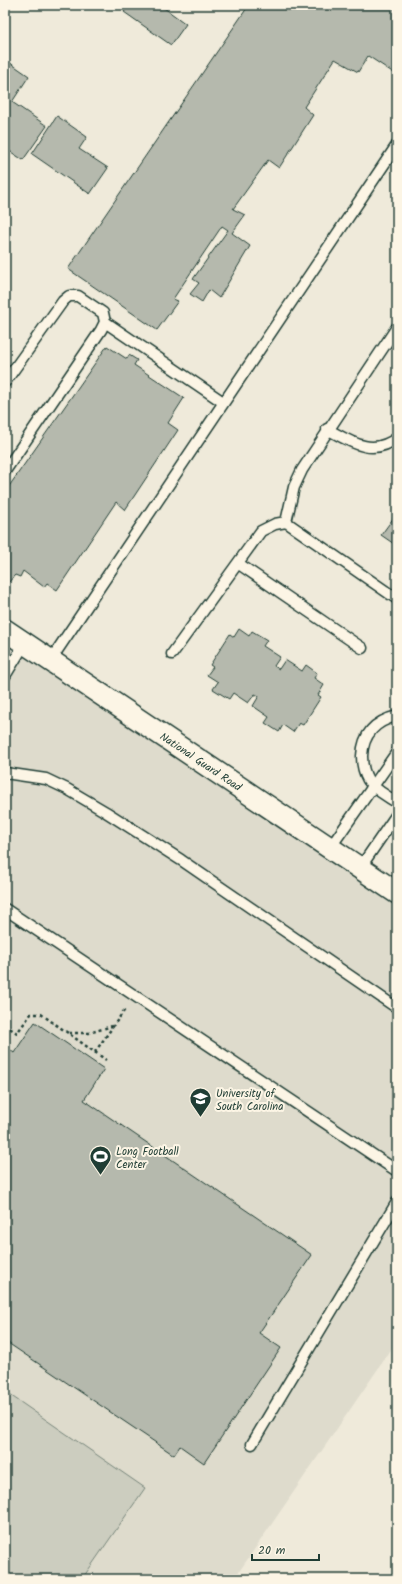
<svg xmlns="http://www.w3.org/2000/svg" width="402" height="1584" viewBox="0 0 402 1584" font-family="Kalam,sans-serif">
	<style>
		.built { fill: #dedbcc }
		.green { fill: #cccdbf; stroke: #76857a }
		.building { fill: #b5b9ad; stroke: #1f3d34 }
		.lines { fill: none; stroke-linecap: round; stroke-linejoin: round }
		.service-casing { stroke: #1f3d34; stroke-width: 13 }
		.minor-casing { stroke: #1f3d34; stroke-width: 24 }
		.path { stroke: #1f3d34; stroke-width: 2.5; stroke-dasharray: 3 3; stroke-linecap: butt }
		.service { stroke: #fcf5e5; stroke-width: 10 }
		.minor { stroke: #fcf5e5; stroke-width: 21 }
		.labels { text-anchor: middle; stroke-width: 4; stroke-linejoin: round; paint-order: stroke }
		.street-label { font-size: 11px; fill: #1f3d34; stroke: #fcf5e5 }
		.poi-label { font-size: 11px; fill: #1f3d34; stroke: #fcf5e5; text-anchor: start }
	</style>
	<rect width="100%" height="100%" fill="#efeada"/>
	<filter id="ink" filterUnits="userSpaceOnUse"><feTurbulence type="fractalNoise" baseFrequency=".025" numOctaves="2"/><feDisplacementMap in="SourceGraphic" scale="8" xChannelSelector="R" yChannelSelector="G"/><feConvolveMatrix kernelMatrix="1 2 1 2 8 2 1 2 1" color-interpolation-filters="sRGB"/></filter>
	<g filter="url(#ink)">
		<!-- built -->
		<polygon class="built" points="5,634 397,897 397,1341 234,1579 5,1579"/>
		<!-- green -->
		<polygon class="green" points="10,1395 145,1488 82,1579 5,1579 5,1403"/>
		<!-- building -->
		<g class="building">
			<polygon points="129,5 160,5 186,24 171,45 124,12"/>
			<polygon points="249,5 397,5 397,75 368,56 358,72 335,59 304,107 313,115 279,168 268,160 233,209 245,215 232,233 250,246 219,298 209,290 202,302 190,294 199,283 193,279 228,230 222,226 173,299 178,301 157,330 68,269"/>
			<polygon points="6,60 29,76 12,102 47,126 23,160 5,148"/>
			<polygon points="57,116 87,137 79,149 108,168 90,194 32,154"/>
			<polygon points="107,346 127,359 129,355 137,360 134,365 184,398 168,423 178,430 125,510 116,502 57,590 47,583 44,587 23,571 20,577 15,575 8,583 5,581 5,492"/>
			<polygon points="397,513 397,546 381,535"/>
			<polygon points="239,629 249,636 252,631 267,640 263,646 280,657 274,666 279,669 285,660 302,671 306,665 317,673 314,678 324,685 318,695 321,697 303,725 299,723 293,732 283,725 279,732 265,723 269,717 253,706 259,696 255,694 248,703 233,693 229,699 213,689 218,682 207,675 213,667 210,665 230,634 234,637"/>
			<polygon points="35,1022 104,1069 84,1100 312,1255 259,1333 281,1348 204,1463 180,1446 174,1455 5,1341 5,1046 14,1053"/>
		</g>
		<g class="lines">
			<defs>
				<g id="service">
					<polyline points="105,322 223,402"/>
					<polyline points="397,327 302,470 294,487 286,522 397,599"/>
					<polyline points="5,382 63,301 69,296 78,296 103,313 105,322 101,330 5,471"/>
					<path d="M327 429C351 442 372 457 397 438"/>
					<polyline points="239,564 362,648"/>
					<polyline points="172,654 261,531 275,524 286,522"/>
					<polyline points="50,661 397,145"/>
					<polyline points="5,676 25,643"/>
					<path d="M397 716C376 721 363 733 362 756 362 764 364 773 368 780 374 790 388 796 397 803"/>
					<polyline points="5,773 46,779 67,789 106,812 181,860 397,1008"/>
					<polyline points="330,848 397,752"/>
					<polyline points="360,868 397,814"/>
					<polyline points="5,909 397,1171"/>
					<polyline points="252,1444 397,1202"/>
				</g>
				<g id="minor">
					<path id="s1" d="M5 630 397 893"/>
				</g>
			</defs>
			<!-- service casing -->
			<use href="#service" class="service-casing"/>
			<!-- minor casing -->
			<use href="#minor" class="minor-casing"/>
			<!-- path -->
			<g class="path">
				<polyline points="5,1025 17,1033 31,1014 41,1014 106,1060"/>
				<polyline points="69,1033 89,1033 112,1026"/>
				<polyline points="95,1052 126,1008"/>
			</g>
			<!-- service -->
			<use href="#service" class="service"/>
			<!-- minor -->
			<use href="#minor" class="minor"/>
		</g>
	</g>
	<!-- icons -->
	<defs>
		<symbol id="university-pin" viewBox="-11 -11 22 30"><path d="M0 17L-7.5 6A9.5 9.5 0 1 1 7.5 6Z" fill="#1f3d34" stroke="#fcf5e5"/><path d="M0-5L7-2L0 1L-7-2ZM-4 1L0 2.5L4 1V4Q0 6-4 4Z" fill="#fff"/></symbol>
		<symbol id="stadium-pin" viewBox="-11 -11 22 30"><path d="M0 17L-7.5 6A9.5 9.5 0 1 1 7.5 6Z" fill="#1f3d34" stroke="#fcf5e5"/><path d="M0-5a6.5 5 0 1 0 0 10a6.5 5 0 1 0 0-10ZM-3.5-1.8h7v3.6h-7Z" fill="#fff"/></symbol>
	</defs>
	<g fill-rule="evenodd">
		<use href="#university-pin" x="188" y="1086" width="25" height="34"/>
		<use href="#stadium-pin" x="88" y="1144" width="25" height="34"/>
	</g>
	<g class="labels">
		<!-- street labels -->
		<g class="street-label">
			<text dy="4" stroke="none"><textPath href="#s1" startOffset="236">National Guard Road</textPath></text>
		</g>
		<!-- poi labels -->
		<g class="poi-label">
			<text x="216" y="1097">University of<tspan x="216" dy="13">South Carolina</tspan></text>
			<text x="116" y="1155">Long Football<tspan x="116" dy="13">Center</tspan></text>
		</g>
	</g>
	<!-- margin -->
	<rect width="402" height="1584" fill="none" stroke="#fcf5e5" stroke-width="20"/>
	<rect x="10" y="10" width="382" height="1564" fill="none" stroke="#1f3d34" stroke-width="1.5" filter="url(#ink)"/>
	<!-- scale -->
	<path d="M252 1554v6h67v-6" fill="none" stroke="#1f3d34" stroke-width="2"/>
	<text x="258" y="1554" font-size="12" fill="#1f3d34" stroke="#fcf5e5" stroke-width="3" paint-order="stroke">20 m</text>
</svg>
